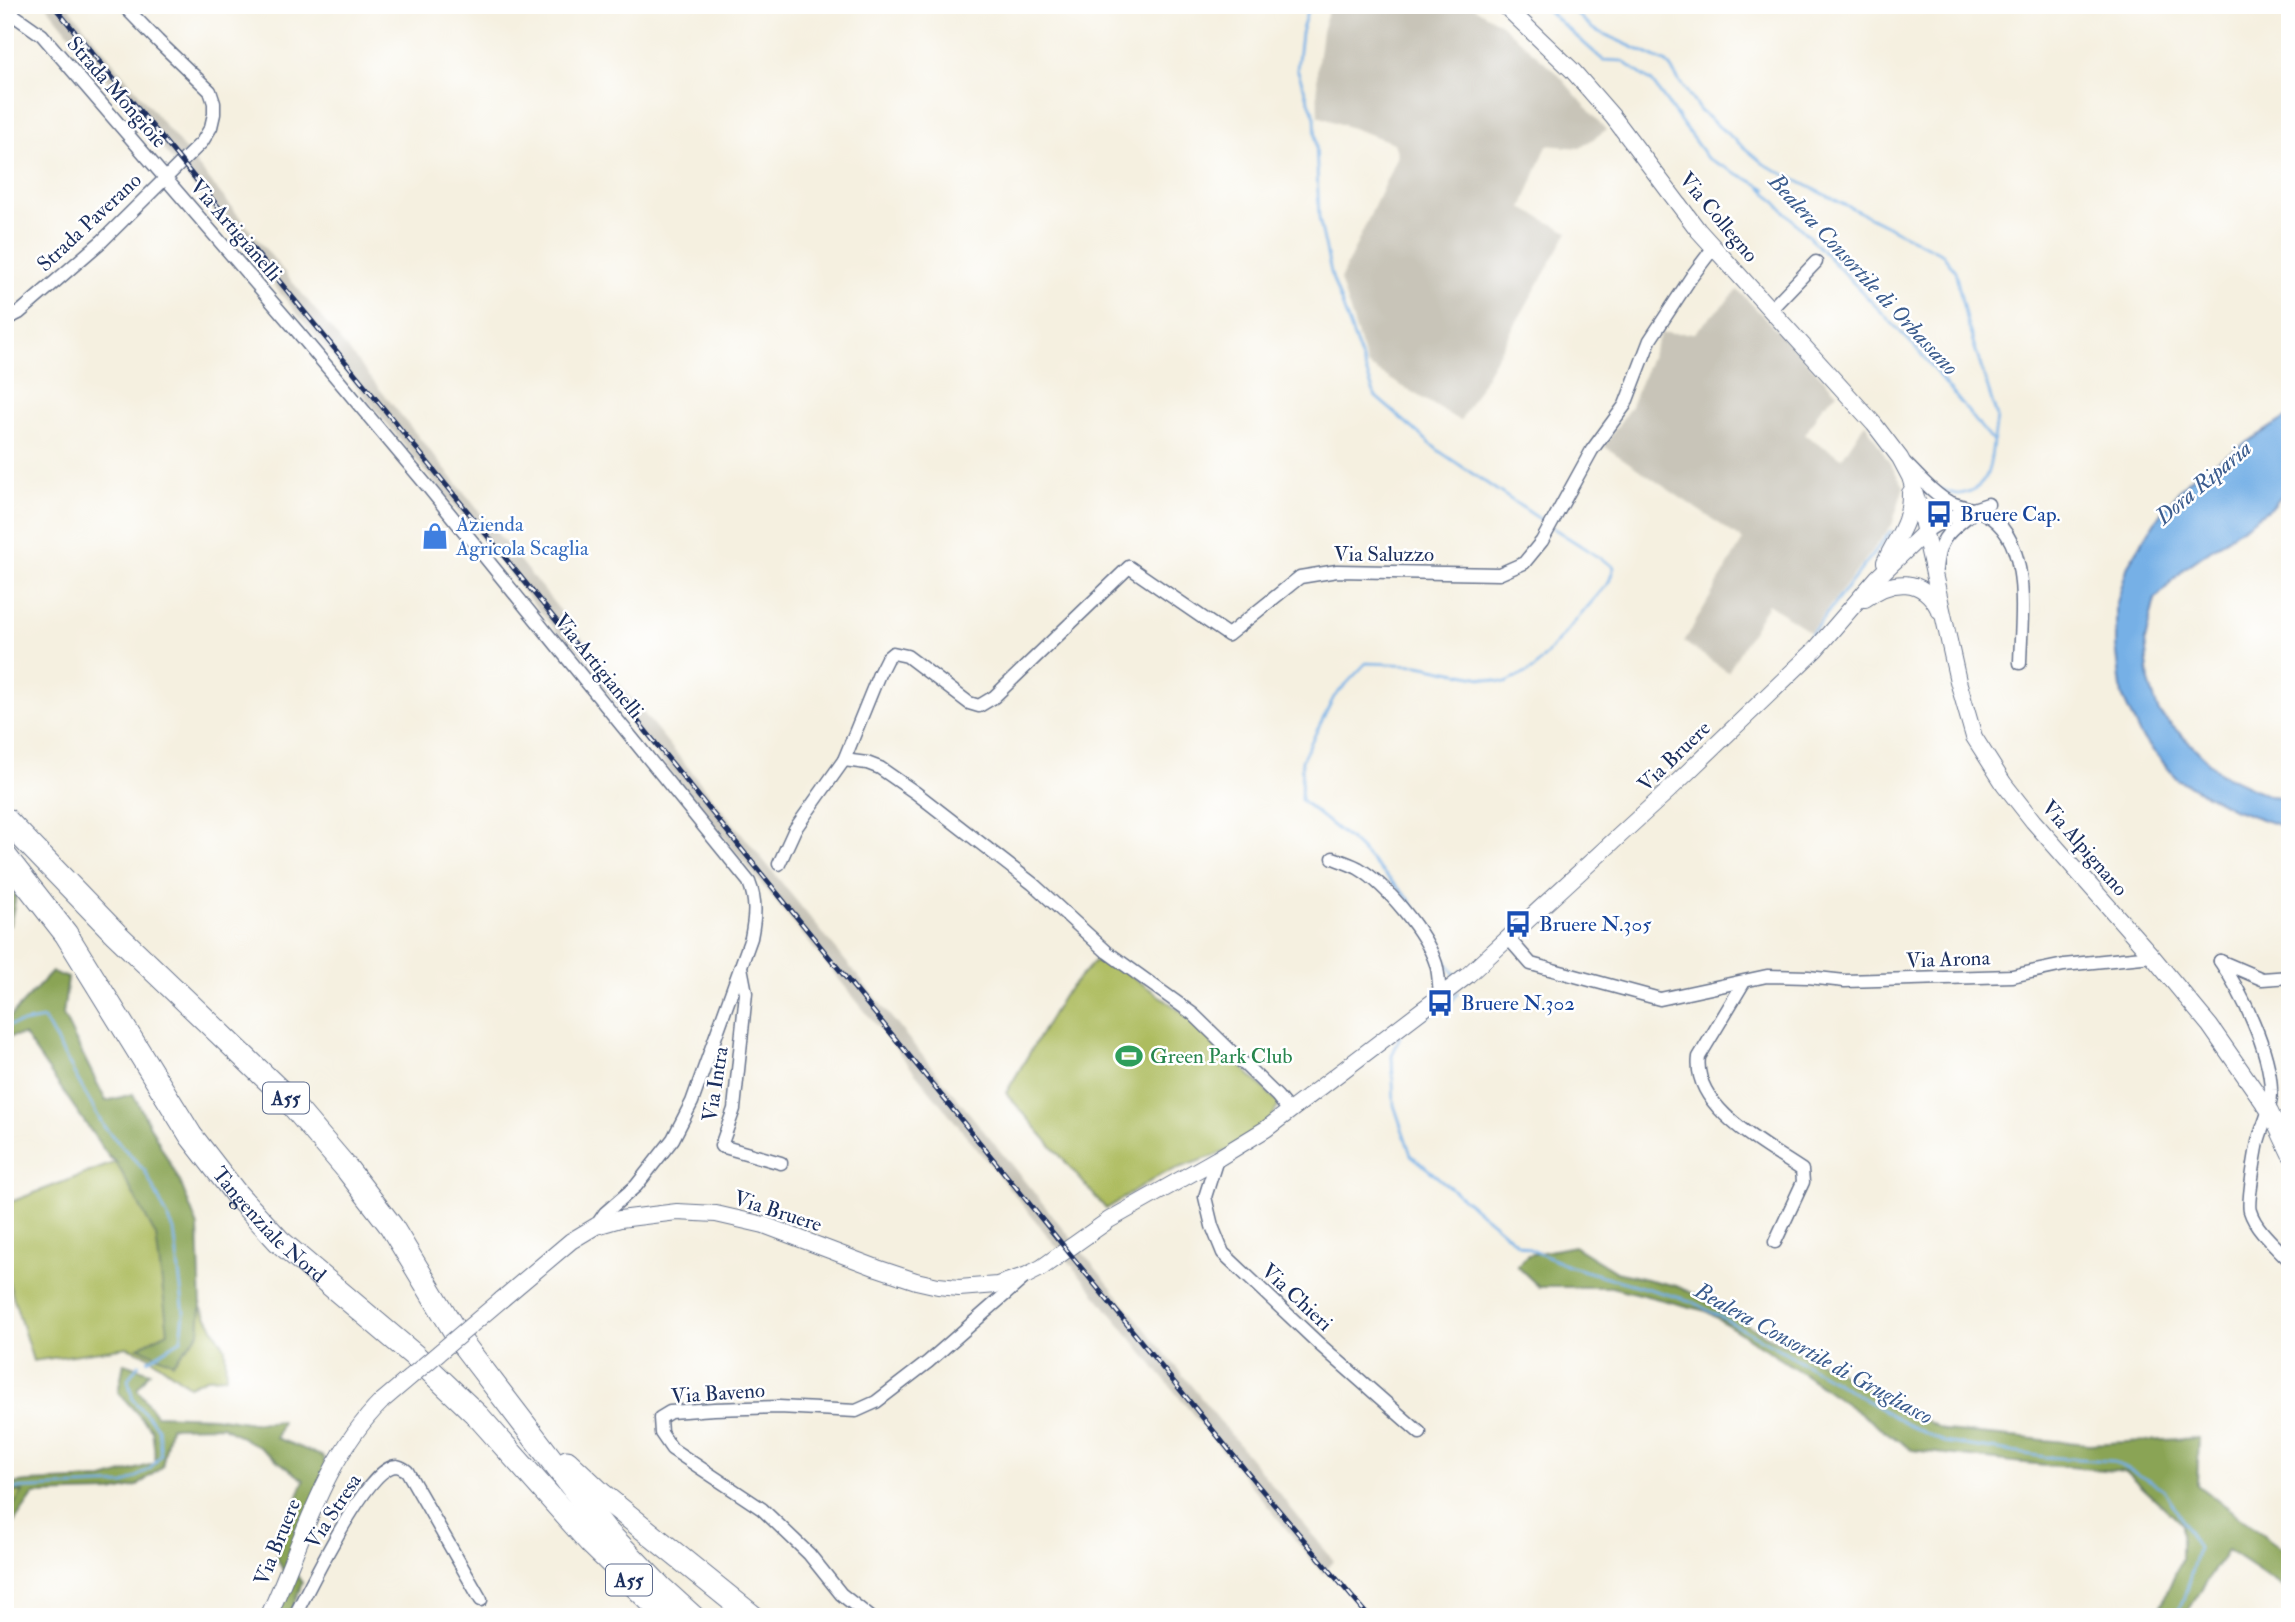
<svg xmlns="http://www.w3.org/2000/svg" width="2295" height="1622" viewBox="0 0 2295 1622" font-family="'IM FELL Double Pica',serif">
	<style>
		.industrial { fill: #c8c4b8 }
		.green { fill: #adbc5e; stroke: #64765e; stroke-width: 2 }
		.forest { fill: #8aa455; stroke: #526a5a; stroke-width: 2 }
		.water { fill: #76b0e6; stroke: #4870a2; stroke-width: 2 }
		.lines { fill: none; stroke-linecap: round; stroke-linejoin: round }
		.stream { stroke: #76b0e6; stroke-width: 2.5 }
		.minor-casing { stroke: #67738c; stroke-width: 15 }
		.tertiary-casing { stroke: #67738c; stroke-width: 18 }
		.motorway-casing { stroke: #67738c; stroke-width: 25 }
		.minor { stroke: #fff; stroke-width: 12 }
		.tertiary { stroke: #fff; stroke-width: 16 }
		.motorway { stroke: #fff; stroke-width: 23 }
		.rail-casing { stroke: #1b2f5e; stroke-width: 5 }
		.rail { stroke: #fff; stroke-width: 2.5; stroke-dasharray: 8; stroke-linecap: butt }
		.tertiary-bridge-casing { stroke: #67738c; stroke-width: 18; stroke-linecap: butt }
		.tertiary-bridge { stroke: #fff; stroke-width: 16 }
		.labels { text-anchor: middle; stroke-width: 5; stroke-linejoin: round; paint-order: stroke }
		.shield { fill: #fff; stroke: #5f6d8e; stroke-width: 2 }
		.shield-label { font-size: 19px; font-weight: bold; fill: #1b2f5e }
		.street-label { font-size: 21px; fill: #1b2f5e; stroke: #fff }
		.transit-label { font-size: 21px; fill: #164399; stroke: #fff; text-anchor: start }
		.shop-label { font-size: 21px; fill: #366cbe; stroke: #fff; text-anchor: start }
		.leisure-label { font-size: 21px; fill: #27864d; stroke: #fff; text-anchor: start }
		.water-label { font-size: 23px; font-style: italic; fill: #3b5c8e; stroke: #fff }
	</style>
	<rect width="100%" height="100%" fill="#fff"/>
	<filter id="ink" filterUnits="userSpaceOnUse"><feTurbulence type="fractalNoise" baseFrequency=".0143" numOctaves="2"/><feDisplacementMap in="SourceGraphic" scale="14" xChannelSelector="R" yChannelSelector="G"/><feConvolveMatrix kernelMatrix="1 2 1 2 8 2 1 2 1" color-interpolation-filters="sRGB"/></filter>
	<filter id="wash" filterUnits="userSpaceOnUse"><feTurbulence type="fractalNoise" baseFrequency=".00686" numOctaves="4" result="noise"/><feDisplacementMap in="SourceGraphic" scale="28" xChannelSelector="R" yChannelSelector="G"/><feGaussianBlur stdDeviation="1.57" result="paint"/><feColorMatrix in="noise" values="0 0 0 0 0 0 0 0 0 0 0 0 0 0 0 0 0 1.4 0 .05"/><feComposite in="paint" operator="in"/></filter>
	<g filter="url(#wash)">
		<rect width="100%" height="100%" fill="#f5f0e0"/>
		<!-- industrial -->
		<g class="industrial">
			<polygon points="46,5 67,5 1334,1561 1323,1574"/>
			<polygon points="1330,5 1470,5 1501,24 1556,72 1606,130 1580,148 1547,145 1522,208 1568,232 1460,421 1367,365 1340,280 1398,155 1394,143 1318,116 1317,69 1322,31"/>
			<polygon points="1738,290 1837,393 1822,406 1805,435 1842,458 1865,423 1904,486 1892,525 1810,632 1768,604 1728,672 1684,642 1743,540 1604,446 1631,406 1661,333 1694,333"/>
		</g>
		<!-- green -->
		<g class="green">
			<polygon points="1101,954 1193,1020 1280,1104 1256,1141 1162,1174 1106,1209 1006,1093 1063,996"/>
			<polygon points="116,1162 225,1348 226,1377 206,1378 189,1386 147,1355 127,1347 33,1361 8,1280 5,1229 8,1203"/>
			<polygon points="5,1491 34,1493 5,1535"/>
		</g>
		<!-- forest -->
		<g class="forest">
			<polygon points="5,883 16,895 10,925 5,924"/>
			<polygon points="52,972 68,978 63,1015 106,1101 133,1094 181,1184 198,1227 201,1306 199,1333 173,1363 138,1347 168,1332 156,1236 116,1162 109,1157 24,1035 5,1037 5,1019 9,1018"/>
			<polygon points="1574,1246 1616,1272 1681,1287 1767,1336 1817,1360 1945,1431 2089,1444 2199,1438 2197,1485 2290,1555 2290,1592 2227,1550 2184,1617 2156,1617 2181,1560 2181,1523 2126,1472 2013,1462 1912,1450 1801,1372 1706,1311 1611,1287 1539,1287 1517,1266 1528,1255"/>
			<polygon points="124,1363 150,1372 137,1389 156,1415 214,1417 253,1423 282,1421 276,1438 324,1457 326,1478 290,1565 302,1583 289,1617 268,1617 286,1576 276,1556 304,1480 259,1447 222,1426 170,1427 162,1467 137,1486 112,1492 34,1494 5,1535 5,1517 23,1492 5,1491 5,1485 26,1482 103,1479 156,1463 152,1430 118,1392"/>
		</g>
		<!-- water -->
		<polygon class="water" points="2290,415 2290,484 2273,506 2185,568 2155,599 2145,640 2149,682 2159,713 2220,773 2269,796 2290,798 2290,829 2233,809 2177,779 2140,735 2122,696 2116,645 2116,606 2128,565 2158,517 2188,480"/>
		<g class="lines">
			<!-- stream -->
			<g class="stream">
				<polyline points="1309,5 1301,33 1297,69 1315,117 1319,218 1332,277 1375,396 1439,451 1547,524"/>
				<path d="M1541 5 1603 60 1622 61 1652 82 1707 158 1767 189 1762 188 1916 348 1993 442C1990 466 1990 489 1960 494 1953 495 1945 490 1939 489"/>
				<polyline points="1567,5 1593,29 1667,63 1700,111 1764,164 1943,254 1955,271 1967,323 1997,417 1994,440"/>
				<polyline points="1809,644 1811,634 1891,531"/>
				<polyline points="1456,977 1409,899 1355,844 1301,800 1302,760 1334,697 1366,663 1419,665 1506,683 1534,669 1609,582 1614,567 1553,528"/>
				<polyline points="1422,1019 1448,1006 1458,993"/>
				<polyline points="5,1026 44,1019 104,1127 145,1171 174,1230 184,1314 181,1340 148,1360"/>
				<polyline points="1400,1036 1392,1056 1394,1105 1411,1155 1518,1244 1568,1266 1691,1301 1783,1351 1908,1425 1944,1442 2045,1457 2112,1461 2164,1489 2198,1548 2183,1601 2175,1617"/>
				<polyline points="5,1489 125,1484 150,1469 161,1455 158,1428 133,1400 128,1379 139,1364"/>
			</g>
		</g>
	</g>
	<g filter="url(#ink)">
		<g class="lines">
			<defs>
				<g id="minor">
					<path d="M5 9 42 35 297 331 428 487 749 882C757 902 755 917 751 938L692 1102 673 1139 636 1186 605 1213 596 1226"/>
					<polyline points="1770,310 1816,262"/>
					<polyline points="5,320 19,313 102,241 202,142 211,127 214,114 214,103 210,91 158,41 123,5"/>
					<path d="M1905 463C1919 476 1932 493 1949 502 1961 507 1974 508 1985 514 2033 539 2021 618 2020 663"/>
					<polyline points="1924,533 1949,517 1988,504"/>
					<path d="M1936 569C1939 535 1950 532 1974 511"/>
					<polyline points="844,760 867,763 880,768 916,793 1033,884 1107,952 1193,1014 1277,1096 1290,1112"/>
					<path d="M1333 858C1341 861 1350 864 1358 868 1387 885 1426 933 1436 964 1439 974 1439 986 1440 997"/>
					<polyline points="779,864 795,829 844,760 879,674 887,658 893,653 907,656 969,703 979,706 994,697 1129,567 1228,635 1300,577 1337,571 1499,574 1524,563 1542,541 1592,450 1625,405 1650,340 1692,276 1714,247"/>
					<polyline points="1509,939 1531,964 1660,999 1767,976 1808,977 1845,981 2012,976 2064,965 2152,956"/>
					<path d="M2220 961C2242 993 2270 1050 2271 1090 2272 1110 2263 1123 2258 1142 2256 1152 2247 1203 2250 1211 2256 1230 2276 1246 2290 1261"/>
					<polyline points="2220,961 2262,979 2290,977"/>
					<polyline points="741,967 746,993 734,1109 721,1146 781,1163"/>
					<path d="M1744 982 1699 1057C1692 1108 1767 1146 1802 1170L1803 1182 1775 1242"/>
					<polyline points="1217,1159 1205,1197 1212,1226 1223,1253 1319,1344 1420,1433"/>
					<path d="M294 1617C308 1591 367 1465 397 1466 398 1466 407 1470 407 1471L481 1600"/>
					<polyline points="870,1617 841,1594 809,1554 762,1509 672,1449 661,1433 660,1418 670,1412 714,1409 779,1407 856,1411 876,1402 928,1362 1024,1278"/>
				</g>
				<g id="tertiary">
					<polyline points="1504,5 1573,71 1613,117 1698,230 1874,424 1900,458 1910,477 1919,507 1958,681 1974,737 2004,784 2033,821 2152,956 2210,1026 2270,1112 2290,1154"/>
					<path d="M1885 562C1897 535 1910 526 1910 493"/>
					<path d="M1865 599C1892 579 1923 576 1939 610"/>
					<polyline points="501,1300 571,1241 596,1226 620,1219 677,1212 716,1214 764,1225 877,1268 916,1281 938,1286 959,1288 997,1285 1027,1275 1041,1268 1109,1220 1217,1159 1266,1129 1468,975 1668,791 1815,650 1878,577 1924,533"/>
					<path d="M268 1617C303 1542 322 1461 382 1401"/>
				</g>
				<g id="motorway">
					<polyline points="5,819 116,934 284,1095 347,1169 391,1226 462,1343 606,1531 661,1588 693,1617"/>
					<path id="s1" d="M5 856 66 934 191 1136 236 1194 279 1241 415 1356 478 1416 591 1543 667 1617"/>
					<polyline points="567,1462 602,1495 753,1617"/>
				</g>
			</defs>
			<!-- minor casing -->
			<use href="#minor" class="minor-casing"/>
			<!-- tertiary casing -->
			<use href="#tertiary" class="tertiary-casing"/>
			<!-- motorway casing -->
			<use href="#motorway" class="motorway-casing"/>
			<!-- minor -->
			<use href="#minor" class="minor"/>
			<!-- tertiary -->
			<use href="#tertiary" class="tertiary"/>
			<!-- motorway -->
			<use href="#motorway" class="motorway"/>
			<defs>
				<polyline id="rail" points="53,5 434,470 1255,1482 1369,1617"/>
			</defs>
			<!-- rail casing -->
			<use href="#rail" class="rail-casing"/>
			<!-- rail -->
			<use href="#rail" class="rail"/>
			<defs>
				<polyline id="tertiary-bridge" points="382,1401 501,1300"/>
			</defs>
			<!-- tertiary-bridge casing -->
			<use href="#tertiary-bridge" class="tertiary-bridge-casing"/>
			<!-- tertiary-bridge -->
			<use href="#tertiary-bridge" class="tertiary-bridge"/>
		</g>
	</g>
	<!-- icons -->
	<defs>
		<symbol id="bus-bare" viewBox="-9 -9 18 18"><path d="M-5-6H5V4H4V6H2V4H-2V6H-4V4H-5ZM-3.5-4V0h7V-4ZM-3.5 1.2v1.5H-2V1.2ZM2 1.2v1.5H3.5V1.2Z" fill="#1a4fb4" stroke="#fff" stroke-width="2.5" paint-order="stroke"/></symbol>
		<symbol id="shop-bare" viewBox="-9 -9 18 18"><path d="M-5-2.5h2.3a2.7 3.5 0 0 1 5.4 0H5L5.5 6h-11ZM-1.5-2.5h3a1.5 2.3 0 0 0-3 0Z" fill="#3f7fe0" stroke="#fff" stroke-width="2.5" paint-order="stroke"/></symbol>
		<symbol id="stadium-bare" viewBox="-9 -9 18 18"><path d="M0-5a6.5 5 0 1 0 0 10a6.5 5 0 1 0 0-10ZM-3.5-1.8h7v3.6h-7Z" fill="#2e9e5b" stroke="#fff" stroke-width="2.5" paint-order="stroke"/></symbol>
	</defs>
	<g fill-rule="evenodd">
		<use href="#bus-bare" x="1920" y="495" width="38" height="38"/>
		<use href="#shop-bare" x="416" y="517" width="38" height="38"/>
		<use href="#bus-bare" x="1499" y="905" width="38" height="38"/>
		<use href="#bus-bare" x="1421" y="984" width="38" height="38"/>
		<use href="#stadium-bare" x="1110" y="1037" width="38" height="38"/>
	</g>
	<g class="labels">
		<!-- shield labels -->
		<g class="shield">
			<rect x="263" y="1082.5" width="46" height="31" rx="5"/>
			<rect x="606" y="1564.5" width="46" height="31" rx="5"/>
		</g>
		<g class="shield-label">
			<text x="286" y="1105">A55</text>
			<text x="629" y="1587">A55</text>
		</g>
		<!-- street labels -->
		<g class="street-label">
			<text transform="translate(117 92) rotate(49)" y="7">Strada Mongioie</text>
			<text transform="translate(1719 217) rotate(50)" y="7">Via Collegno</text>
			<text transform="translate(89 222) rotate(-43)" y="7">Strada Paverano</text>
			<text transform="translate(236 230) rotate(49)" y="7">Via Artigianelli</text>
			<text x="1384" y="561">Via Saluzzo</text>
			<text transform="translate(599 666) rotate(51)" y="7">Via Artigianelli</text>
			<text transform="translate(1674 756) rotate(-44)" y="7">Via Bruere</text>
			<text transform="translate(2085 848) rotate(49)" y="7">Via Alpignano</text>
			<text transform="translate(1948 959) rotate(-2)" y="7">Via Arona</text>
			<text transform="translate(715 1084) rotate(-81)" y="7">Via Intra</text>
			<text transform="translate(778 1211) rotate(18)" y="7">Via Bruere</text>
			<text dy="7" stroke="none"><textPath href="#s1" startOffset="455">Tangenziale Nord</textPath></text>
			<text transform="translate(1297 1297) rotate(43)" y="7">Via Chieri</text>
			<text transform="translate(718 1393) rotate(-4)" y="7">Via Baveno</text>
			<text transform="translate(333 1511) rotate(-57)" y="7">Via Stresa</text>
			<text transform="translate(277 1542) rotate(-68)" y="7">Via Bruere</text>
		</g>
		<!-- transit labels -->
		<g class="transit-label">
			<text x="1960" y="521">Bruere Cap.</text>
			<text x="1539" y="931">Bruere N.305</text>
			<text x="1461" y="1010">Bruere N.302</text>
		</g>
		<!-- shop labels -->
		<g class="shop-label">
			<text x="456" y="531">Azienda<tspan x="456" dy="24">Agricola Scaglia</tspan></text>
		</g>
		<!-- leisure labels -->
		<g class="leisure-label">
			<text x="1150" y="1063">Green Park Club</text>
		</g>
		<!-- water labels -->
		<g class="water-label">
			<text transform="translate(1864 274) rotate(47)" y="8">Bealera Consortile di Orbassano</text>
			<text transform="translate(2203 482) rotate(-40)" y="8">Dora Riparia</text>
			<text transform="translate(1814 1353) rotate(29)" y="8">Bealera Consortile di Grugliasco</text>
		</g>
	</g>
	<!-- margin -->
	<rect width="2295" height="1622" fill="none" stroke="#fff" stroke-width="28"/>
</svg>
